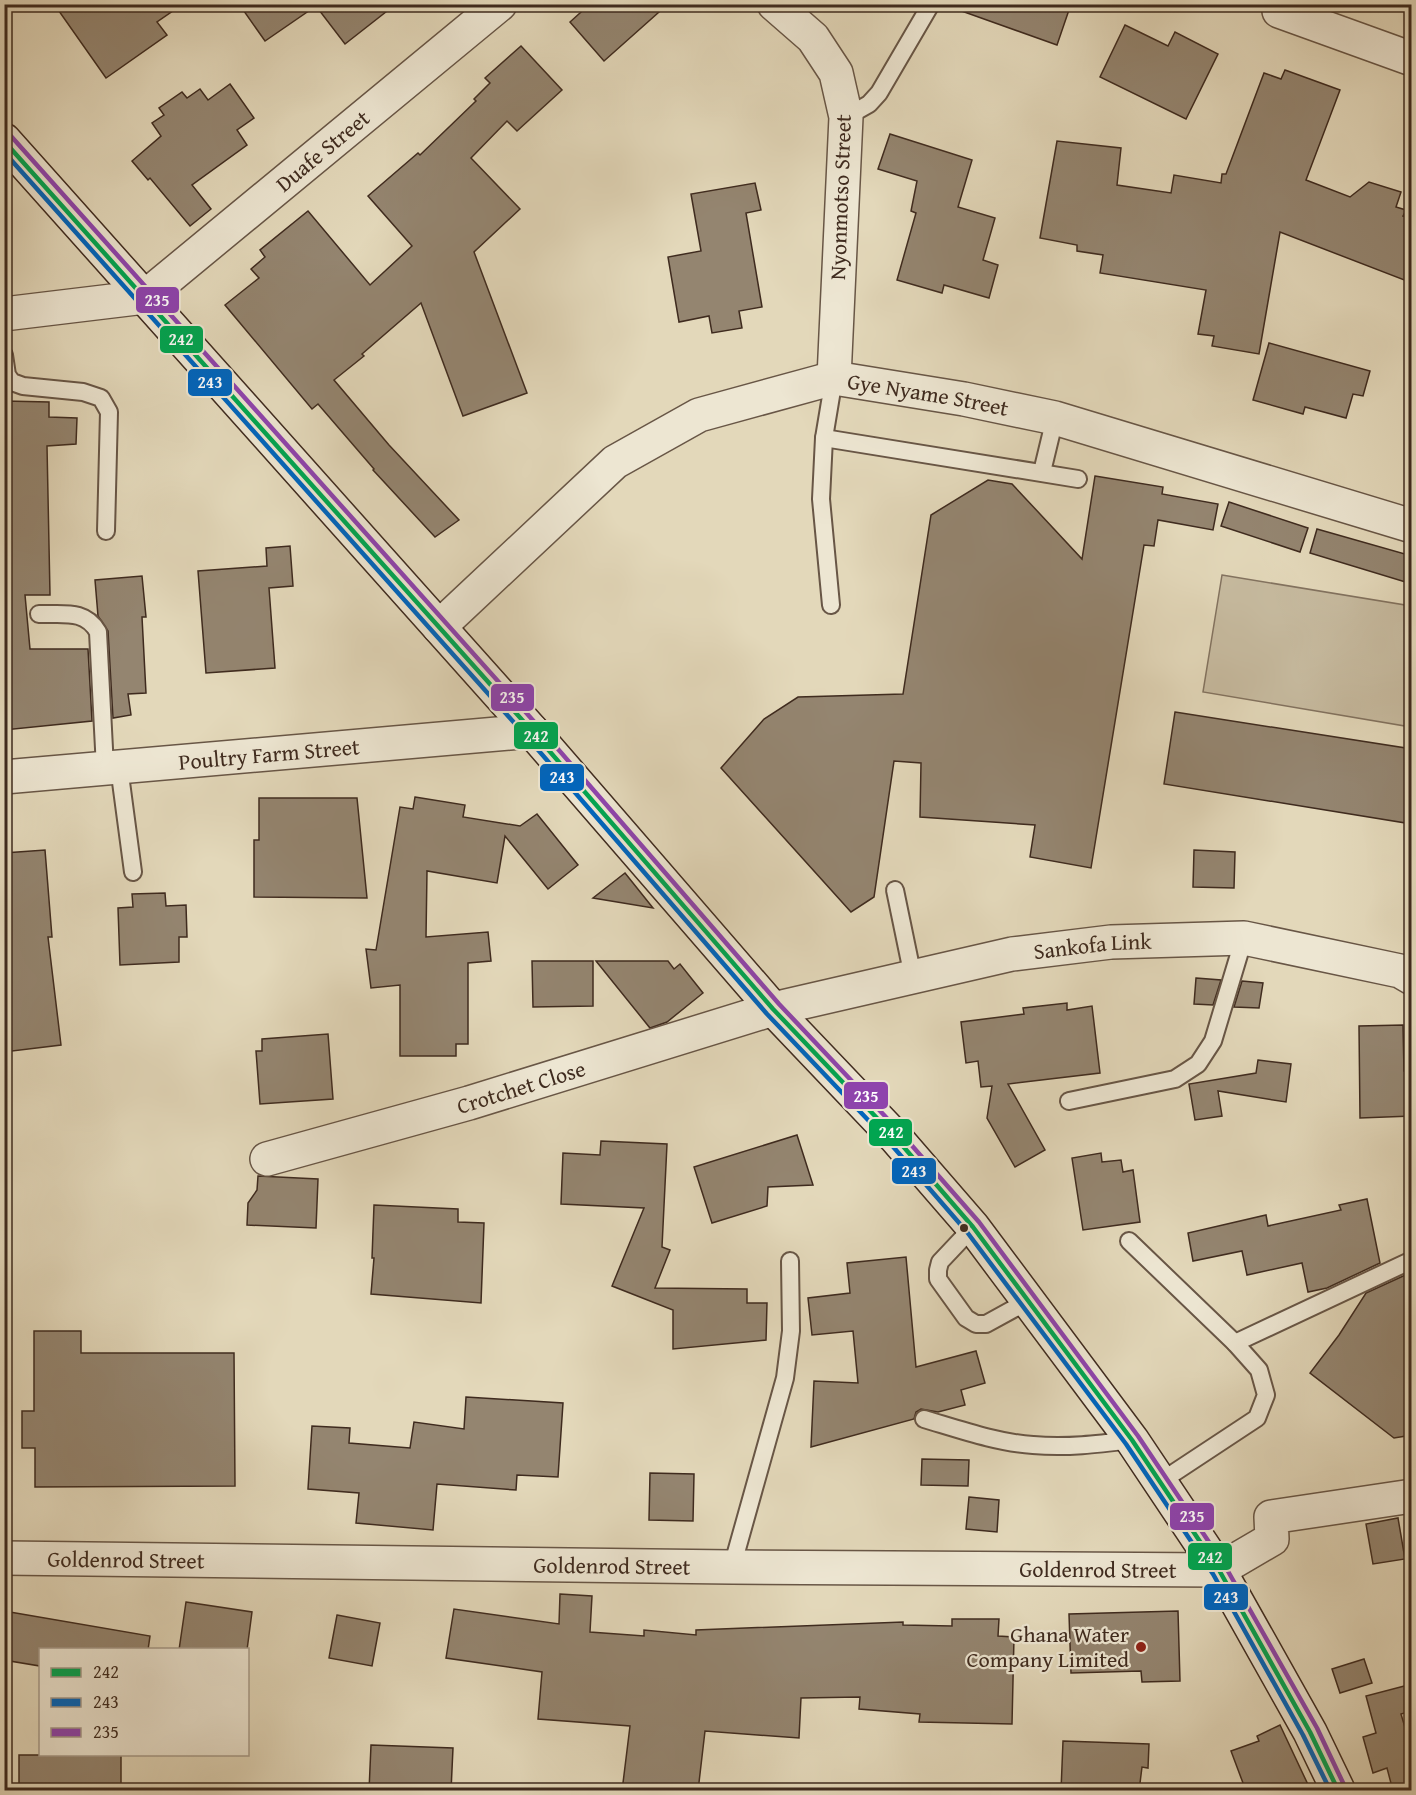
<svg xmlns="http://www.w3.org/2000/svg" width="1416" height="1795" viewBox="0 0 1416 1795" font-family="'Gentium Book Plus',serif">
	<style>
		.green { fill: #c7bba0; stroke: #837360; stroke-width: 1.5 }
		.building { fill: #948570; stroke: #3f2b1f; stroke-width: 1.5 }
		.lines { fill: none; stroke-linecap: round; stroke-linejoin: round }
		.lane-casing { stroke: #685646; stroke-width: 20 }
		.street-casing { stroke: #685646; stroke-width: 36 }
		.secondary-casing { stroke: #3f2b1f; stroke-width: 36 }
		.lane { stroke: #ede6d2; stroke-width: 16 }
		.street { stroke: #ede6d2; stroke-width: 33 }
		.secondary { stroke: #ede6d2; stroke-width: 33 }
		.bus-1-casing { stroke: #ede6d2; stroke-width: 9 }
		.bus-2-casing { stroke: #ede6d2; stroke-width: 9 }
		.bus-3-casing { stroke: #ede6d2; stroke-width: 9 }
		.bus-1 { stroke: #00a651; stroke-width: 4.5 }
		.bus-2 { stroke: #0065bd; stroke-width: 4.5 }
		.bus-3 { stroke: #8e44ad; stroke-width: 4.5 }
		.bus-dot { fill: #3f2b1f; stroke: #ede6d2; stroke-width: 2 }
		.poi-dot { fill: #8f2418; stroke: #ede6d2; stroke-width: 2 }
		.labels { text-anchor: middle; stroke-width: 4.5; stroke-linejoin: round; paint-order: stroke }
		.street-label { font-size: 22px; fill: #3f2b1f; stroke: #ede6d2 }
		.poi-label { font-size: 22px; fill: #3f2b1f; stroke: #ede6d2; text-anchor: end }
		.line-badge { stroke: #ede6d2; stroke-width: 2 }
		.badge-label { font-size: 16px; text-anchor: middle; font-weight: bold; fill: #fff }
	</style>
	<rect width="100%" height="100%" fill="#e3d8ba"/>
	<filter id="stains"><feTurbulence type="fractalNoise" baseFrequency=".00333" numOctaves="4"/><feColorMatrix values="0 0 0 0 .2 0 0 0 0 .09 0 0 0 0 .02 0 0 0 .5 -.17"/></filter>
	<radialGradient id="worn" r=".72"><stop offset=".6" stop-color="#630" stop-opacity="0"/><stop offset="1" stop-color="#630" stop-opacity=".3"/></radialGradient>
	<!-- green -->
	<polygon class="green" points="1222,575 1411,606 1411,727 1203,692"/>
	<!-- building -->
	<g class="building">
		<polygon points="54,4 183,4 157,22 167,35 106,78"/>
		<polygon points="239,4 396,4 345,44 316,6 265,41"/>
		<polygon points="590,4 668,4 604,61 570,22"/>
		<polygon points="953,4 1071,4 1057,45 953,8"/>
		<polygon points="1125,25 1168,46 1175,32 1218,54 1186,119 1100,77"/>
		<polygon points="521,46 562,90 517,131 507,121 471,158 520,209 474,252 527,393 463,416 421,303 362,354 364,356 334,380 389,445 459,520 435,537 373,470 374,469 318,404 312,409 225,305 259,278 251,269 265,257 260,250 308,211 370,285 412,246 368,196 418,153 420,155 476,101 474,99 490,83 485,78"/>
		<polygon points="1285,70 1340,90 1306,180 1350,197 1369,182 1401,192 1396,207 1406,210 1403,216 1412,219 1412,283 1280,232 1259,354 1212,346 1214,336 1198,334 1206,290 1100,273 1103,255 1077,251 1077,245 1040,238 1057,141 1121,148 1117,185 1171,193 1174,175 1221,183 1222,174 1226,174 1264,73 1281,79"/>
		<polygon points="230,84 254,118 237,130 247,145 192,185 211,209 190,226 150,178 148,180 132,161 161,136 152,123 164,115 159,108 182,92 187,98 200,89 208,100"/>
		<polygon points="890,134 972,160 958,207 995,218 983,260 998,265 989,298 944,285 942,293 897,280 916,213 911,211 917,181 878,169"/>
		<polygon points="755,183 761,210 746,213 762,307 739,311 742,328 712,333 709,316 679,322 668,257 701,251 691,194"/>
		<polygon points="1269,343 1370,371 1363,396 1353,394 1346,418 1305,407 1303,414 1253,400"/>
		<polygon points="4,401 49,402 49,417 77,418 76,444 47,446 50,595 25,595 30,649 88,649 92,721 4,730"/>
		<polygon points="1095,476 1163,487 1162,494 1218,504 1213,530 1158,520 1154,546 1144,545 1091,868 1030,857 1035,825 920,817 921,763 894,761 874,897 851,912 721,768 764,719 798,697 903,694 931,515 988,480 1012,484 1082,559"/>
		<polygon points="1229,502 1308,528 1300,552 1221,526"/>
		<polygon points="1317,529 1412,556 1412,584 1310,553"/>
		<polygon points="290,546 293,586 269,588 275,668 206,673 198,571 267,566 266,548"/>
		<polygon points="142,576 146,617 142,617 146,693 128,694 131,715 113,718 108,631 98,616 95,580"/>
		<polygon points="1175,712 1412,749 1412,824 1164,784"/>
		<polygon points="415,797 465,805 463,817 520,826 537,814 578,865 548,889 505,836 497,883 427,871 426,937 488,932 491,961 468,963 468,1044 456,1044 456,1056 400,1056 400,985 371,988 366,949 376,950 400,807 413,809"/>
		<polygon points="259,798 357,798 367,898 254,897 254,840 259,840"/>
		<polygon points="45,850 52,937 48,937 61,1045 4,1052 4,853"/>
		<polygon points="1194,850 1235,852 1234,888 1193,887"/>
		<polygon points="625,873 653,908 593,898"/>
		<polygon points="165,893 166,906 186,905 187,937 179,937 179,962 120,965 118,908 133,907 132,894"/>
		<polygon points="532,961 593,961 593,1006 533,1007"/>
		<polygon points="596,961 668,961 674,969 680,964 703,993 667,1022 650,1028"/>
		<polygon points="1196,978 1221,980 1213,1005 1194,1004"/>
		<polygon points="1242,981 1263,983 1259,1008 1234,1007"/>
		<polygon points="1067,1003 1067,1010 1092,1006 1100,1073 1008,1084 1045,1150 1015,1167 987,1118 992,1086 981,1087 978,1061 966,1063 961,1022 1024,1014 1023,1008"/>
		<polygon points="1403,1025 1404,1071 1412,1071 1412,1116 1360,1118 1359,1026"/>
		<polygon points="328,1034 333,1099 260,1104 256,1051 262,1051 262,1039"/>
		<polygon points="1258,1060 1291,1064 1286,1102 1218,1091 1222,1116 1195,1120 1189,1084 1256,1073"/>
		<polygon points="797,1135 813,1185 768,1187 767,1206 712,1223 694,1167"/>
		<polygon points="601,1141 667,1144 662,1247 670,1250 655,1288 747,1289 747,1303 767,1303 766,1340 673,1349 673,1310 612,1286 644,1208 561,1204 563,1153 600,1155"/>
		<polygon points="1101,1153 1102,1162 1121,1160 1123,1172 1133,1170 1140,1222 1083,1230 1072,1158"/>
		<polygon points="258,1176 318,1179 316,1228 247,1225 248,1203 257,1190"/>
		<polygon points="1367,1199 1380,1263 1327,1288 1308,1292 1302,1263 1247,1275 1242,1251 1193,1261 1188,1233 1266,1215 1268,1226 1341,1210 1339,1205"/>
		<polygon points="374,1205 458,1209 458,1222 484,1223 481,1303 371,1294 374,1258 372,1258"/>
		<polygon points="906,1257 916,1367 976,1351 985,1383 961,1390 965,1405 938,1412 921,1409 916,1412 914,1419 811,1447 814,1381 858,1383 853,1331 812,1335 808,1298 850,1293 847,1263"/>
		<polygon points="1412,1272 1412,1435 1394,1438 1310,1373 1339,1335 1366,1293"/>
		<polygon points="34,1331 81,1331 81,1353 234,1353 235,1486 35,1487 35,1448 22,1448 22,1411 34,1411"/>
		<polygon points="466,1397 563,1403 558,1477 517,1475 516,1490 437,1484 433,1530 356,1523 359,1493 308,1489 312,1426 350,1428 349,1443 410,1448 414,1422 464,1429"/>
		<polygon points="922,1459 969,1460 968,1486 921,1485"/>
		<polygon points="650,1473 694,1474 693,1521 649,1520"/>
		<polygon points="969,1497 999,1500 997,1532 966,1529"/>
		<polygon points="1398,1518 1405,1559 1373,1564 1366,1524"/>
		<polygon points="560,1594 592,1596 590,1632 644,1636 644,1630 696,1635 696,1630 903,1622 903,1625 952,1626 952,1619 999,1619 998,1636 1014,1637 1012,1724 919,1722 920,1714 859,1709 860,1697 801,1698 799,1738 705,1731 698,1791 622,1791 630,1726 538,1719 542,1672 446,1658 454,1609 559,1624"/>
		<polygon points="186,1602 252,1612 247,1650 179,1650"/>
		<polygon points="4,1611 150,1636 148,1650 40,1650 40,1666 4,1660"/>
		<polygon points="1178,1611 1180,1681 1142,1682 1141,1671 1071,1673 1069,1614"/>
		<polygon points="337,1615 380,1623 372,1666 329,1658"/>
		<polygon points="1364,1659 1372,1683 1340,1693 1332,1669"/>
		<polygon points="1412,1684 1412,1711 1401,1714 1412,1751 1412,1791 1393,1791 1387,1768 1373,1773 1363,1737 1376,1733 1366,1696"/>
		<polygon points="1280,1725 1311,1791 1246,1791 1231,1751 1259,1741 1257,1736"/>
		<polygon points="1063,1741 1149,1744 1148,1768 1142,1767 1139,1791 1061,1791"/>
		<polygon points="371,1745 453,1748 451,1791 369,1791"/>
		<polygon points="19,1755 121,1755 121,1788 57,1788 57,1791 19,1791"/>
	</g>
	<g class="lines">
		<defs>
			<g id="lane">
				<polyline points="846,117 869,104 879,93 931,4"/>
				<polyline points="4,355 7,375 12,382 23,386 83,392 101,398 109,412 106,531"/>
				<polyline points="824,438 1078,479"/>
				<polyline points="1042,472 1055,418"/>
				<polyline points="831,605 821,499 824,438 834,378"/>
				<path d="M39 614C63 615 85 609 98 632L105 768"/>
				<polyline points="119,767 133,872"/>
				<polyline points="895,890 913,977"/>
				<polyline points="1069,1101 1175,1079 1198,1064 1213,1041 1244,938"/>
				<polyline points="973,1227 940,1262 938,1270 938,1279 966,1318 976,1324 986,1324 1028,1301"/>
				<polyline points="1129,1241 1235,1343 1259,1370 1266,1395 1257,1418 1160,1482"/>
				<polyline points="1235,1343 1412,1260"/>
				<path d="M924 1419C958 1429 998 1443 1033 1445 1067 1448 1099 1444 1132 1440"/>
				<polyline points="732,1567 785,1378 791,1331 790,1261"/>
			</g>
			<g id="street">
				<polyline points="774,4 813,38 836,73 846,117 834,378"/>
				<polyline points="1279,11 1412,59"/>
				<path id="s1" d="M4 314 145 297 500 4"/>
				<path id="s2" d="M439 627 615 462 699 415 834 378 964 399 1055 418 1412 526"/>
				<path id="s3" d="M4 777 532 731"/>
				<path id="s4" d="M267 1159 469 1103 773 1009 1012 954 1111 942 1244 938 1400 971 1412 978"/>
				<path id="s5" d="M4 1558 732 1567 1219 1570 1272 1539 1271 1517 1412 1496"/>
			</g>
			<polyline id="secondary" points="4,140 532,731 773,1009 895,1137 973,1227 1132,1440 1219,1570 1310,1732 1338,1790"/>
		</defs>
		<!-- lane casing -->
		<use href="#lane" class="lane-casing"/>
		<!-- street casing -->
		<use href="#street" class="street-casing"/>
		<!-- secondary casing -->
		<use href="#secondary" class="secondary-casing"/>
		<!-- lane -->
		<use href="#lane" class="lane"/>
		<!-- street -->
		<use href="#street" class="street"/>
		<!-- secondary -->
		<use href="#secondary" class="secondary"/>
		<defs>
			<polyline id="bus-1" points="4,141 532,731 773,1009 895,1137 973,1227 1132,1440 1219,1570 1310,1732 1338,1790"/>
			<polyline id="bus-2" points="4,152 526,736 767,1014 889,1142 967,1232 1126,1444 1213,1574 1303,1735 1330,1790"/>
			<polyline id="bus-3" points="10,135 538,726 779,1004 900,1132 979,1222 1138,1436 1225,1566 1317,1728 1345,1787"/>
		</defs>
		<!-- bus-1 casing -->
		<use href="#bus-1" class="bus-1-casing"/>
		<!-- bus-2 casing -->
		<use href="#bus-2" class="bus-2-casing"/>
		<!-- bus-3 casing -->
		<use href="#bus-3" class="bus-3-casing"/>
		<!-- bus-1 -->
		<use href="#bus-1" class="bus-1"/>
		<!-- bus-2 -->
		<use href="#bus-2" class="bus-2"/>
		<!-- bus-3 -->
		<use href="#bus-3" class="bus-3"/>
	</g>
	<!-- markers -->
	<circle class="bus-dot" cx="964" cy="1228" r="5"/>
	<circle class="poi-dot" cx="1141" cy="1647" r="6"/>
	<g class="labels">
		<!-- street labels -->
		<g class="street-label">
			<text dy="8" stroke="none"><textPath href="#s1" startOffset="372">Duafe Street</textPath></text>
			<text transform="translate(840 197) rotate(-88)" y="8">Nyonmotso Street</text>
			<text dy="8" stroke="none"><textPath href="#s2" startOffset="573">Gye Nyame Street</textPath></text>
			<text dy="8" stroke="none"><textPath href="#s3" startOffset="266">Poultry Farm Street</textPath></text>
			<text dy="8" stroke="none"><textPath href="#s4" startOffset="854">Sankofa Link</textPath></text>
			<text dy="8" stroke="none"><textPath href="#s4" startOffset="264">Crotchet Close</textPath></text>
			<text dy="8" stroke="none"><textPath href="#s5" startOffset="122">Goldenrod Street</textPath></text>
			<text dy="8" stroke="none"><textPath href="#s5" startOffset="608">Goldenrod Street</textPath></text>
			<text dy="8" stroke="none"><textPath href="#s5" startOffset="1094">Goldenrod Street</textPath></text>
		</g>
		<!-- poi labels -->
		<g class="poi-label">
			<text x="1129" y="1642">Ghana Water<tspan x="1129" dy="25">Company Limited</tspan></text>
		</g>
	</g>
	<g class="line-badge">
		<rect x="135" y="286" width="45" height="28" rx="6" fill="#8e44ad"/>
		<rect x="159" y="325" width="45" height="29" rx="6" fill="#00a651"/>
		<rect x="187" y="368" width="46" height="29" rx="6" fill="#0065bd"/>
		<rect x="490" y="683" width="45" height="29" rx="6" fill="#8e44ad"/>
		<rect x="513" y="721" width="46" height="29" rx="6" fill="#00a651"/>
		<rect x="539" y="763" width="46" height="29" rx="6" fill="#0065bd"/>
		<rect x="843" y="1081" width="46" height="29" rx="6" fill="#8e44ad"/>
		<rect x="868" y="1118" width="45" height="29" rx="6" fill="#00a651"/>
		<rect x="891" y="1157" width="46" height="28" rx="6" fill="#0065bd"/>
		<rect x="1169" y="1502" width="46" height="29" rx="6" fill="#8e44ad"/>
		<rect x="1187" y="1542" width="46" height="29" rx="6" fill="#00a651"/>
		<rect x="1203" y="1583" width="46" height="28" rx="6" fill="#0065bd"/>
	</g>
	<g class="badge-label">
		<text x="157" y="306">235</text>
		<text x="181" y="345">242</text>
		<text x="210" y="388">243</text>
		<text x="512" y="703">235</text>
		<text x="536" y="742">242</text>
		<text x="562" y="783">243</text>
		<text x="866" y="1102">235</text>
		<text x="891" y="1138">242</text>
		<text x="914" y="1177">243</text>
		<text x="1192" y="1522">235</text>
		<text x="1210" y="1563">242</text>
		<text x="1226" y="1603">243</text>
	</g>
	<!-- margin -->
	<rect width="1416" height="1795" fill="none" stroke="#e3d8ba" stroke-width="24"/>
	<rect x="6" y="6" width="1404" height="1783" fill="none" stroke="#3f2b1f" stroke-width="3"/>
	<rect x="12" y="12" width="1392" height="1771" fill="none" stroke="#3f2b1f" stroke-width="1.5"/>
	<!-- legend -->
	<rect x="39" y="1648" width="210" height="108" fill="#ede6d2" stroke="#a79b8a" stroke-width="1.5"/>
	<rect x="51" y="1668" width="30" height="9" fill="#00a651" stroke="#a79b8a" stroke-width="1.5"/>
	<text x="93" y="1678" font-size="18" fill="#3f2b1f">242</text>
	<rect x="51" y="1698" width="30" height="9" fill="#0065bd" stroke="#a79b8a" stroke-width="1.5"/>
	<text x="93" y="1708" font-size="18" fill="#3f2b1f">243</text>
	<rect x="51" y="1728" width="30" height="9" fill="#8e44ad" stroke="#a79b8a" stroke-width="1.5"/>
	<text x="93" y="1738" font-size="18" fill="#3f2b1f">235</text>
	<rect width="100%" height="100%" filter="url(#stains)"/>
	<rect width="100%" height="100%" fill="url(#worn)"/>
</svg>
